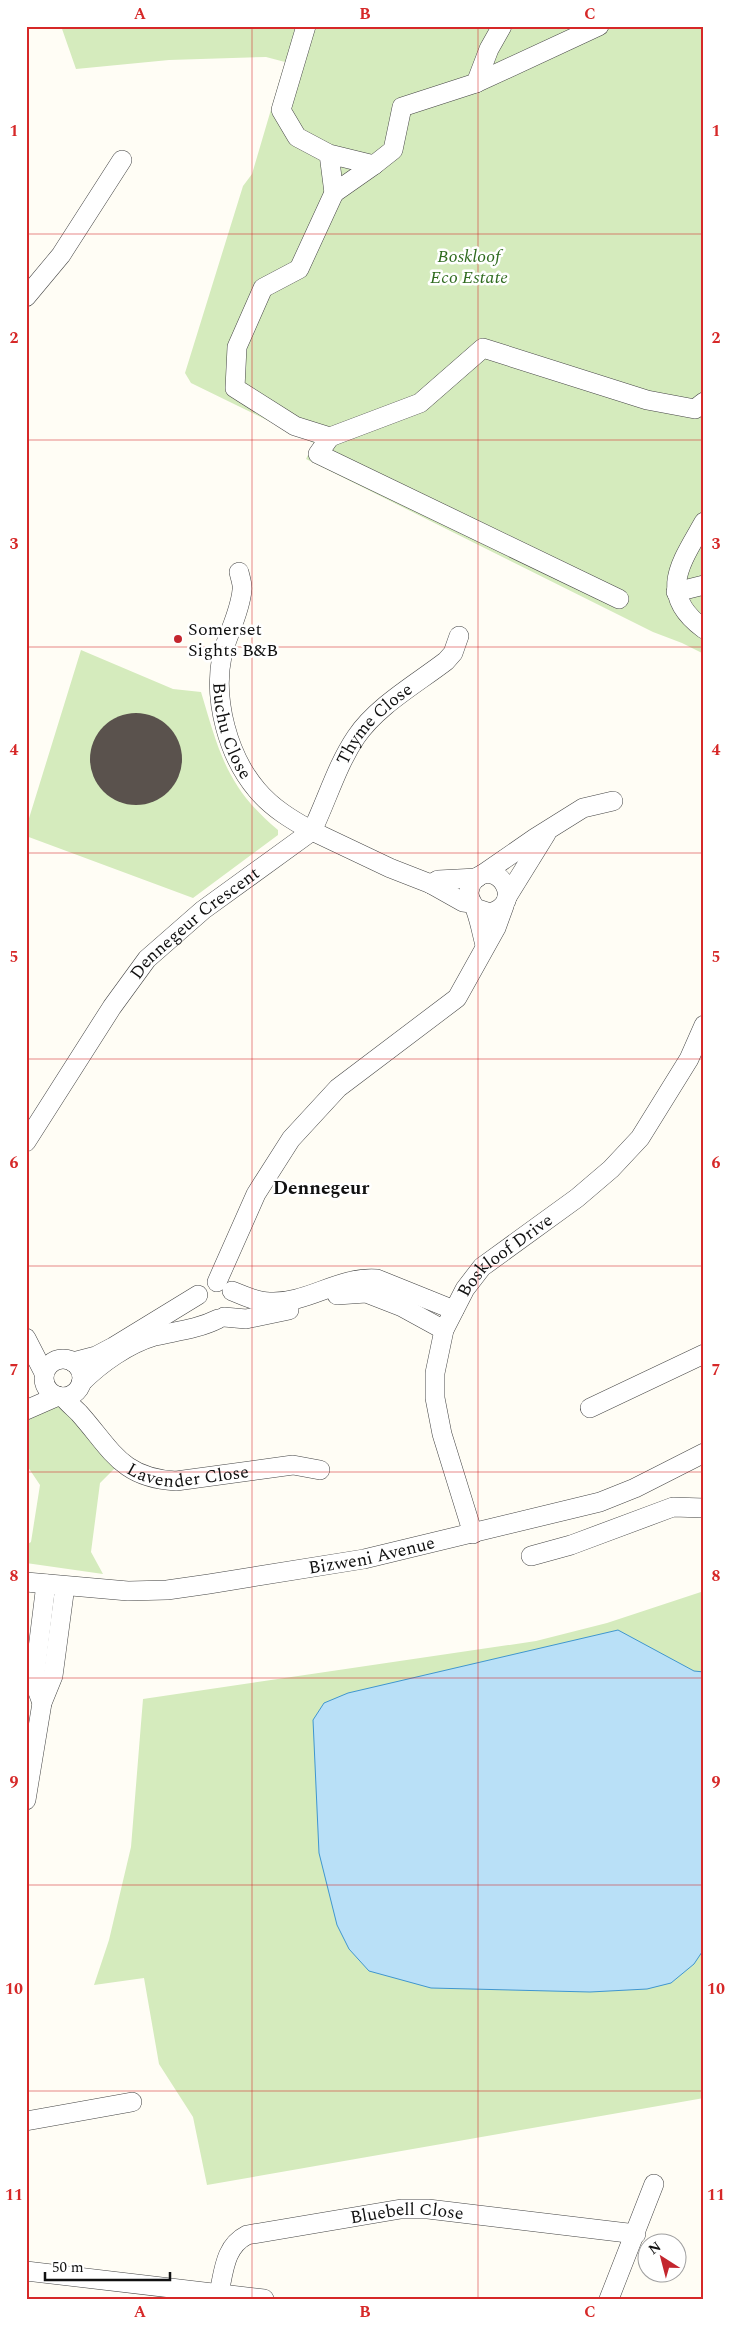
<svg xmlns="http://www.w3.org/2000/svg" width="730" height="2325" viewBox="0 0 730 2325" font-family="Spectral,serif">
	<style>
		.green { fill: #d5ebbd }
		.water { fill: #b9e0f7; stroke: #3f96cf }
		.building { fill: #5a524d }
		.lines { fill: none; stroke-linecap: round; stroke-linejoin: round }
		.minor-casing { stroke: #444; stroke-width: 20 }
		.minor { stroke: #fff; stroke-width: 19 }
		.grid { fill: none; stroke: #d62828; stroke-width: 1; stroke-opacity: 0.55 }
		.poi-dot { fill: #c4262e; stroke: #fff; stroke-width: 2 }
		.labels { text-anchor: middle; stroke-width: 5; stroke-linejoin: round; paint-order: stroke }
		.park-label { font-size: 18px; font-style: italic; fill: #2f6b1f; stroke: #fff }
		.poi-label { font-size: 18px; fill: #111; stroke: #fff; text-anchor: start }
		.street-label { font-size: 18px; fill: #111; stroke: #fff }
		.neighbourhood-label { font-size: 19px; font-weight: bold; fill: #111; stroke: #fff }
		.neatline { fill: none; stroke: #d62828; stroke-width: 2 }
		.grid-label { font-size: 16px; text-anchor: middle; font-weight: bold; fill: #d62828 }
	</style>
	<rect width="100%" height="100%" fill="#fffdf5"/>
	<!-- green -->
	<g class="green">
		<polygon points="61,26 704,26 704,654 682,643 653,632 306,459 314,443 191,383 185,373 243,186 252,174 285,62 266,57 169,60 76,69"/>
		<path d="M81 650 173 689 201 692C219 752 227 788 278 830V835L193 898 26 836V828Z"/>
		<polygon points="53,1405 67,1409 115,1468 100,1483 91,1552 103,1574 26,1563 26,1545 31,1542 40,1485 26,1464 26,1416"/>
		<polygon points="704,1591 704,2098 207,2185 193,2117 159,2064 144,1978 94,1985 109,1940 131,1847 143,1699 536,1641 607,1623"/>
	</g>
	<!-- water -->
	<polygon class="water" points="618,1630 694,1671 704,1672 704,1949 694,1964 671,1983 647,1989 590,1992 431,1988 369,1971 349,1949 337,1925 319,1853 313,1720 324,1703 348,1693"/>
	<!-- building -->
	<circle class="building" cx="136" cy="759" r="46"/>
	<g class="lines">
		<defs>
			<g id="minor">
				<polyline points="306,26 281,110 297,137 329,154 374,165 334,193 329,154"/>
				<polyline points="476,83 599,26"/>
				<polyline points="374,165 393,150 402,107 476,83 489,49 502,26"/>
				<polyline points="334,193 299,269 263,288 237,347 235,388 295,426 330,437 420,403 483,348 647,400 695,409 704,402"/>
				<polyline points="26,297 61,255 122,160"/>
				<polyline points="330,437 318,454 619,599"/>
				<path d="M704 522C681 563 656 594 704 629"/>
				<path id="s1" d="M239 572C240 577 243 585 242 590 240 613 227 635 222 656 213 700 228 756 257 790 272 808 292 820 312 831 327 800 337 765 356 737 377 706 416 684 446 661L453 653 459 636"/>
				<polyline points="676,592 704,585"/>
				<polyline points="483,874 535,838 583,808 613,801"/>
				<polyline points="431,884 438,880 477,878"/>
				<polyline points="507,897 546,834"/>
				<path d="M475 908 490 913C526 903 498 858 475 879 471 883 469 888 469 893 469 901 474 904 476 911 480 922 482 934 485 945"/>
				<path id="s2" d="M26 1142 112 1007 147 959 203 910 312 831 390 868 431 884 463 902 471 903"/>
				<polyline points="217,1282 256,1194 291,1139 338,1088 457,998 496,928 504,906"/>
				<path d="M232 1291C244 1296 257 1302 270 1302 307 1304 339 1276 377 1279L454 1310"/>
				<polyline points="337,1295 366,1293 402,1307 444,1330"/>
				<polyline points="224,1317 246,1319 289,1310"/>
				<polyline points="26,1338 44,1373"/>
				<circle cx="63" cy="1378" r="19"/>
				<polyline points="73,1362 96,1356 113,1347 198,1295"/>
				<path d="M81 1383C101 1363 128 1344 155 1336 177 1331 198 1329 218 1319"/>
				<path id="s3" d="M63 1397C68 1403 74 1408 79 1413 112 1450 121 1478 176 1481L293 1465 320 1470"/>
				<polyline points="590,1408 704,1354"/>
				<polyline points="26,1410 58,1396"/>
				<path id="s4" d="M473 1534 442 1434 435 1398V1373L444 1330 465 1289 482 1267 577 1198 611 1169 640 1138 689 1059 704 1025"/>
				<polyline points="531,1556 571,1545 673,1507 704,1508"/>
				<path id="s5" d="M26 1582 128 1591 167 1590 209 1584 364 1559 600 1502 635 1488 704 1453"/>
				<polyline points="42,1703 34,1681 46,1584"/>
				<polyline points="26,1800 42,1703 53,1676 65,1586"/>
				<polyline points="26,2121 132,2102"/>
				<polyline points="26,2271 264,2299"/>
				<path id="s6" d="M219 2293C224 2270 225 2246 247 2235L401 2209H428L636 2234"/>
				<polyline points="609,2299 654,2184"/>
			</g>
		</defs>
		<!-- minor casing -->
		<use href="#minor" class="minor-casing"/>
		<!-- minor -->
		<use href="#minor" class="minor"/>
	</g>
	<!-- grid -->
	<path class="grid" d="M252 26V2299M478 26V2299M26 234H704M26 440H704M26 647H704M26 853H704M26 1059H704M26 1266H704M26 1472H704M26 1678H704M26 1885H704M26 2091H704"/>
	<!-- markers -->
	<circle class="poi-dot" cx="178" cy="639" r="5"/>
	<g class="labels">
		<!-- park labels -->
		<g class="park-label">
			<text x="469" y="262">Boskloof<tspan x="469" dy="21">Eco Estate</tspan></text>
		</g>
		<!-- poi labels -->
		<g class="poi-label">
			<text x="188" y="635">Somerset<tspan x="188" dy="21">Sights B&amp;B</tspan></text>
		</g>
		<!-- street labels -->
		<g class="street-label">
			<text dy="6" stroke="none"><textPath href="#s1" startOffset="425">Thyme Close</textPath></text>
			<text dy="6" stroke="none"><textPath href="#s1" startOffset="164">Buchu Close</textPath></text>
			<text dy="6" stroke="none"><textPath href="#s2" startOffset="279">Dennegeur Crescent</textPath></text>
			<text dy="6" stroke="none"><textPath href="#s4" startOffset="309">Boskloof Drive</textPath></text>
			<text dy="6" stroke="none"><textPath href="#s3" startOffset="158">Lavender Close</textPath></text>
			<text dy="6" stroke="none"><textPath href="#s5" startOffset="349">Bizweni Avenue</textPath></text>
			<text dy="6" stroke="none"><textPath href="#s6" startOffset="229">Bluebell Close</textPath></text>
		</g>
		<!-- neighbourhood labels -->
		<g class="neighbourhood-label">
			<text x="321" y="1194">Dennegeur</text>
		</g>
	</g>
	<!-- border -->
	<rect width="730" height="2325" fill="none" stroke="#ffffff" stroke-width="55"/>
	<!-- north arrow -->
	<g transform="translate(662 2258) rotate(324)"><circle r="24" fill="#ffffff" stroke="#a0a0a0"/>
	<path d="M0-4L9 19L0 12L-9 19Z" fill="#c4262e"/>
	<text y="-8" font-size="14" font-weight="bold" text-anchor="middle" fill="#111111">N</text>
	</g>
	<!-- scale -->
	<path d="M45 2272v8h125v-8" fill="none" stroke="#111111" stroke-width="2.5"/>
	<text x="52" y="2272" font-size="15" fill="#111111" stroke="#ffffff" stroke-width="4" paint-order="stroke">50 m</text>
	<rect x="28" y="28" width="674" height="2270" class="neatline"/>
	<g class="grid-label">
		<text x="140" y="19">A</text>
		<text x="365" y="19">B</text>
		<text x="590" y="19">C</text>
		<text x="14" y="136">1</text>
		<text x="716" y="136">1</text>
		<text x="14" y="343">2</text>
		<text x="716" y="343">2</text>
		<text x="14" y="549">3</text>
		<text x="716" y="549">3</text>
		<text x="14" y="755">4</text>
		<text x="716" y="755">4</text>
		<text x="14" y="962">5</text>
		<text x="716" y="962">5</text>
		<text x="14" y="1168">6</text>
		<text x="716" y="1168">6</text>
		<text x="14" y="1375">7</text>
		<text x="716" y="1375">7</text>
		<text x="14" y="1581">8</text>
		<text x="716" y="1581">8</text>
		<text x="14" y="1787">9</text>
		<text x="716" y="1787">9</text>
		<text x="14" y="1994">10</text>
		<text x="716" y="1994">10</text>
		<text x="14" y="2200">11</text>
		<text x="716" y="2200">11</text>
		<text x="140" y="2317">A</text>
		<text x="365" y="2317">B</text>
		<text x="590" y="2317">C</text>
	</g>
</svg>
